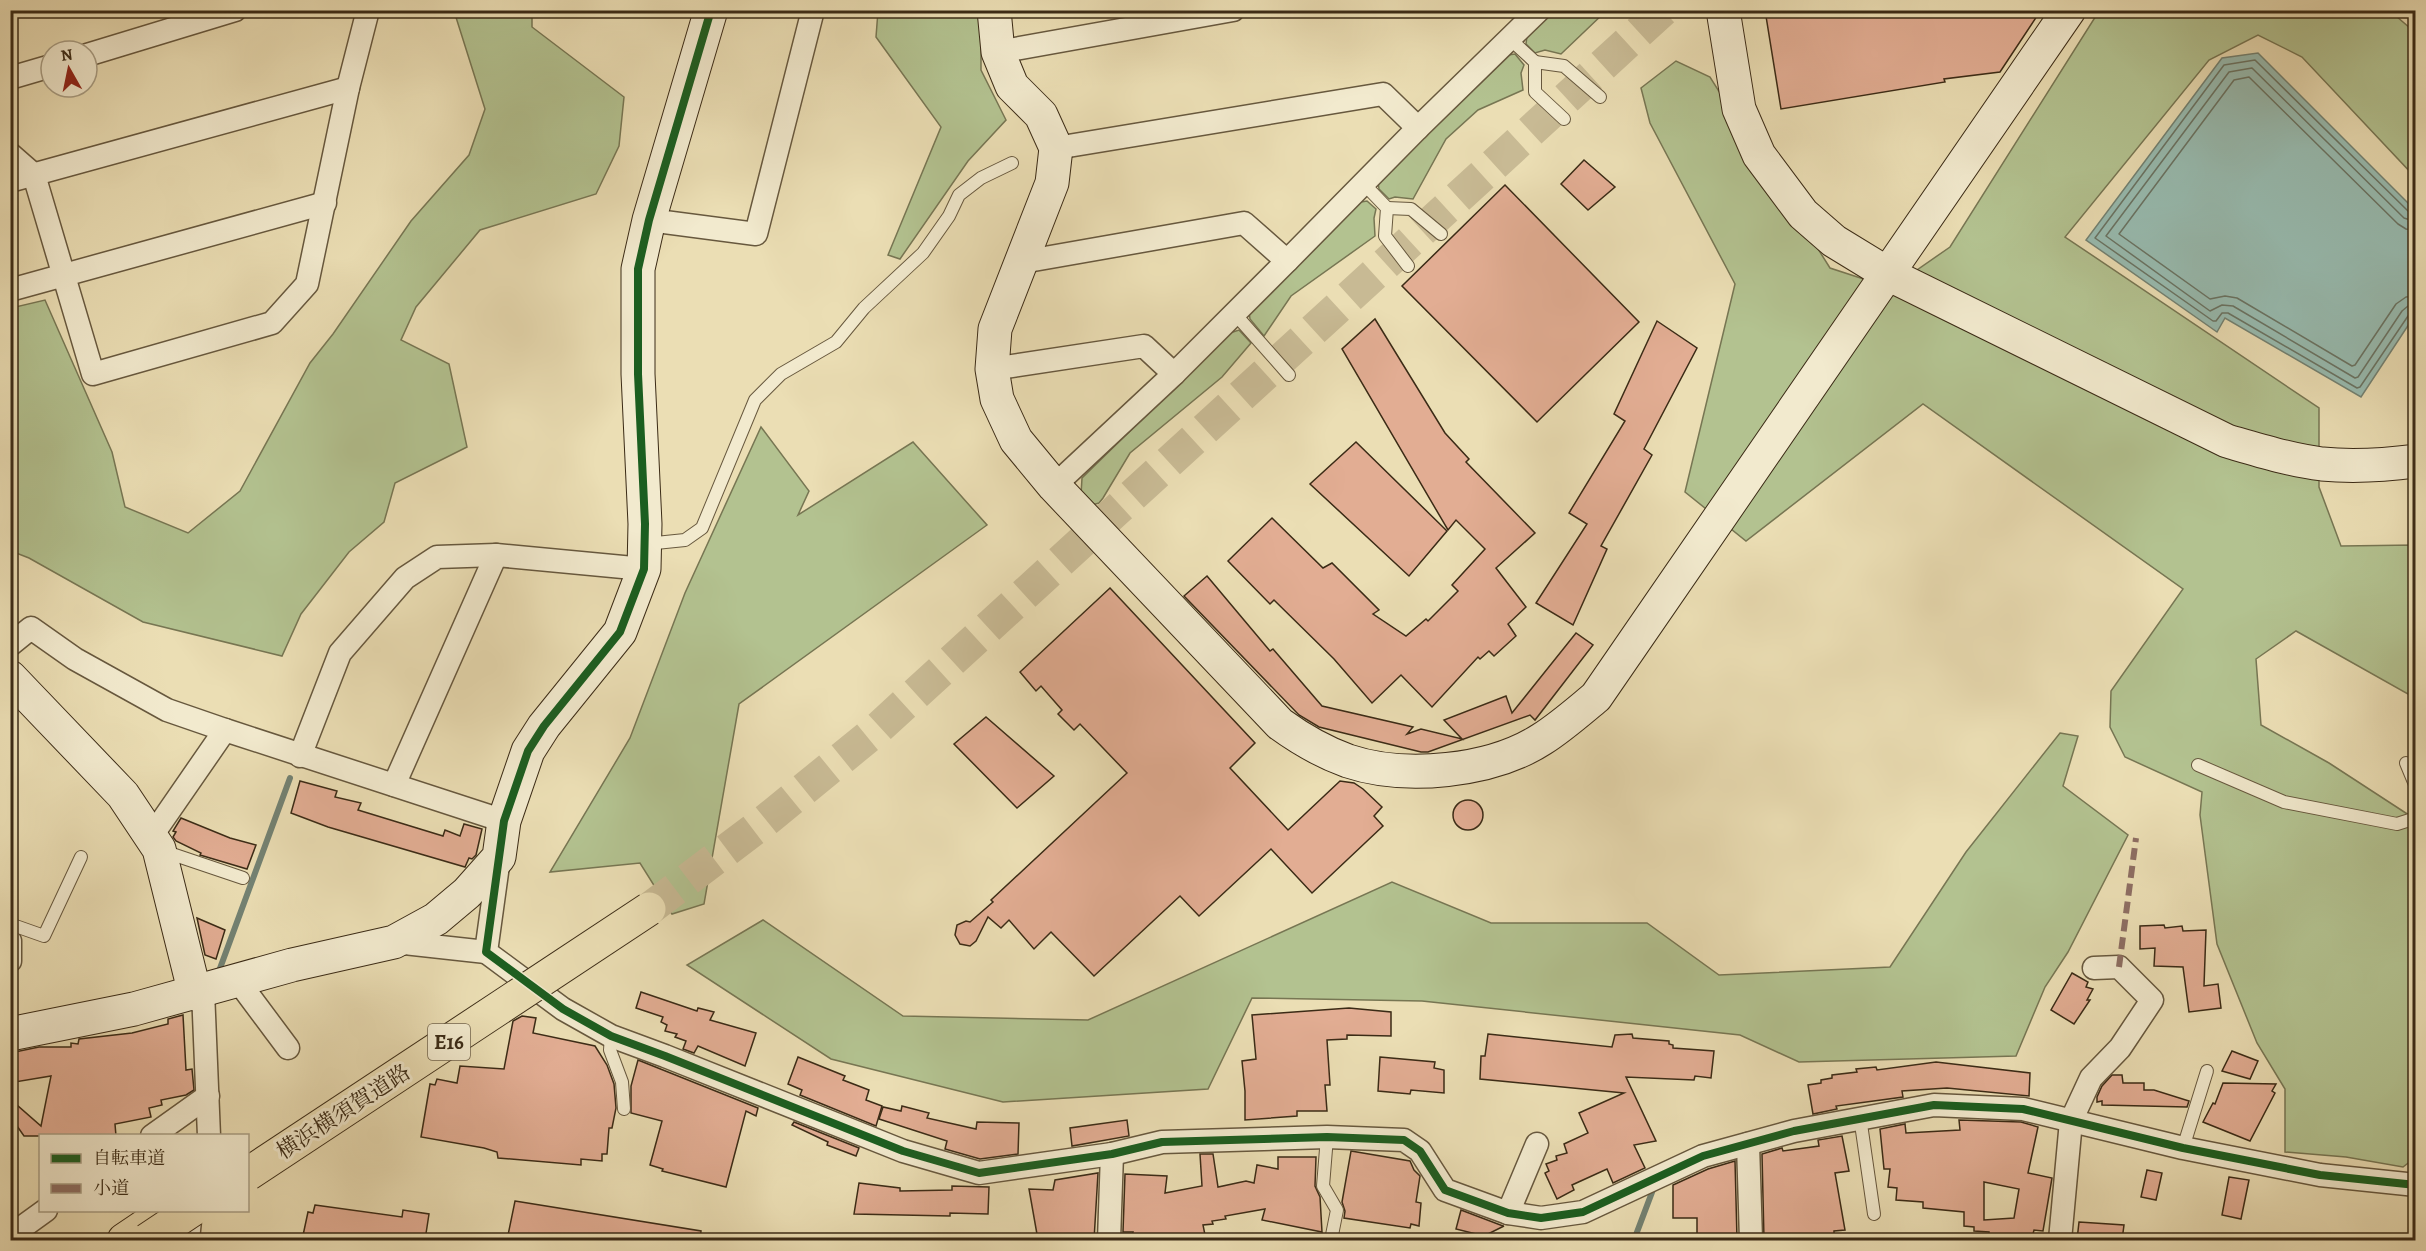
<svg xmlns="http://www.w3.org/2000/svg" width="2426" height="1251" viewBox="0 0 2426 1251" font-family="Alegreya,'Noto Serif JP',serif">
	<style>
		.green { fill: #b3c290; stroke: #777653; stroke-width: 1.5 }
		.water { fill: #98bcb1; stroke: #738273; stroke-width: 1.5 }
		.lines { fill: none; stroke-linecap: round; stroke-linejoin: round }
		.shore { stroke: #6a7464; stroke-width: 1.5 }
		.stream { stroke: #738273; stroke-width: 6 }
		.building { fill: #e2ad93; stroke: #3b2b16; stroke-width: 1.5; fill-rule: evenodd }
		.highway-tunnel { stroke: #c8ba94; stroke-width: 33; stroke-dasharray: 33 16; stroke-linecap: butt }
		.lane-casing { stroke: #67583e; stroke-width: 14 }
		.street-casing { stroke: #67583e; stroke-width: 25 }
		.secondary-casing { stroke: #3b2b16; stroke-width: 35 }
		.highway-casing { stroke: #3b2b16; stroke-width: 35 }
		.lane { stroke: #f2eace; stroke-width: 12 }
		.street { stroke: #f2eace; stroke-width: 22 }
		.secondary { stroke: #f2eace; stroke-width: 33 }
		.highway { stroke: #ebdeb4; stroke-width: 33 }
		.highway-bridge-casing { stroke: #3b2b16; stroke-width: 35; stroke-linecap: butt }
		.highway-bridge { stroke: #ebdeb4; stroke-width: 33 }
		.quiet { stroke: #8d6e63; stroke-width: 6; stroke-dasharray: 12 6; stroke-linecap: butt }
		.cycleway-casing { stroke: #f2eace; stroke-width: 11 }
		.cycleway { stroke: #1b5e20; stroke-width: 8 }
		.labels { text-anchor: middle; stroke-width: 6; stroke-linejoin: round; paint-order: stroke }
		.shield { fill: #f2eace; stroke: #72644d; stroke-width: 1.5 }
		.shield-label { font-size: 21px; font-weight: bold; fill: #3b2b16 }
		.street-label { font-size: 22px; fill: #3b2b16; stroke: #f2eace }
	</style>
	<rect width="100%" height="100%" fill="#ebdeb4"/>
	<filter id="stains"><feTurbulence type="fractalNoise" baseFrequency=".00333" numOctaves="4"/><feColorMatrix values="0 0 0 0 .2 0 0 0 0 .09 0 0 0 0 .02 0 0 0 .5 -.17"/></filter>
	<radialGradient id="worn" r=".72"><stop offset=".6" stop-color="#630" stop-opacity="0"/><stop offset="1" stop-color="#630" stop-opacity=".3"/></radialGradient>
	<!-- green -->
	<g class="green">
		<polygon points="2389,10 2410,28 2415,24 2415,177 2302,57 2258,35 2209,60 2065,237 2319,408 2319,487 2341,546 2415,545 2415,698 2296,631 2256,659 2261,725 2329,763 2415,819 2416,1157 2403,1167 2346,1157 2285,1152 2285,1089 2257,1043 2217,944 2200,815 2202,792 2125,757 2110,727 2111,691 2183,589 1923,404 1746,541 1685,492 1735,284 1650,123 1641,88 1676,61 1710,77 1830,268 1891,288 1950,247 2099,11"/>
		<polygon points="454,11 532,11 532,27 624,97 619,146 596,194 480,230 416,307 401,340 449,364 467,447 395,483 384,522 349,552 301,614 282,656 143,622 29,558 11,551 11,308 45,300 112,452 125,507 188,533 240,491 310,363 333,334 411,221 469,155 485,109"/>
		<polygon points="878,11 981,11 981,70 1006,120 968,161 900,259 888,255 941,127 876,37"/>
		<polygon points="1555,11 1606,11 1561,54 1545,50 1535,53 1526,44 1527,36"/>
		<polygon points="1515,54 1524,65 1521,73 1523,90 1478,110 1446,139 1413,199 1395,197 1389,199 1379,189 1378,182 1508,55"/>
		<polygon points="1367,201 1376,209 1374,218 1375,236 1291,296 1264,336 1250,319 1249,312 1361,202"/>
		<polygon points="1239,330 1251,343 1222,377 1130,453 1103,498 1099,503 1092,505 1081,495 1082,478 1230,333"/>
		<polygon points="761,427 809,491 798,515 913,442 987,525 739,704 704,904 672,914 640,863 550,872 630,738 685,593"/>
		<polygon points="2060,733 2078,736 2063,786 2128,835 2068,952 2045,987 2016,1056 1799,1062 1740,1035 1422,1001 1252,998 1208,1089 1003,1102 831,1059 687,965 763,920 903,1016 1088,1020 1392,882 1491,923 1647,923 1719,975 1890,967 1966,852"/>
	</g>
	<!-- water -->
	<polygon class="water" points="2258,53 2415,210 2415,315 2361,397 2225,318 2217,332 2086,240 2222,58"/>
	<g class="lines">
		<!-- shore -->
		<g class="shore">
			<polyline points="2416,214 2409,212 2255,60 2224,65 2095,238 2213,321 2216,321 2222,313 2228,313 2357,388 2360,387 2408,316 2416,313"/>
			<polyline points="2416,222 2404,218 2252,68 2229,72 2106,236 2210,311 2222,305 2233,306 2355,378 2358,377 2402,311 2408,306 2416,305"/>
			<polyline points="2416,231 2406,229 2398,224 2249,77 2234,80 2119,234 2210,299 2225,296 2237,298 2352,366 2355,365 2396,304 2406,297 2416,296"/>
		</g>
		<!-- stream -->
		<g class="stream">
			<polyline points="219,971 290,778"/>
			<polyline points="1634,1240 1654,1187"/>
		</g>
	</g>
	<!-- building -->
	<g class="building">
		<polygon points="1765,10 2041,10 2000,72 1944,79 1945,82 1781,109"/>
		<polygon points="1584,160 1615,187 1588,210 1561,184"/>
		<polygon points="1505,185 1639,322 1537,422 1402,286"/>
		<polygon points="1375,319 1445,433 1469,459 1466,462 1535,533 1496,568 1526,607 1508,624 1516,636 1494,656 1489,651 1480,659 1478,657 1432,707 1401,675 1372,703 1334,659 1274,600 1270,604 1228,561 1272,518 1323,568 1332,563 1379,610 1373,614 1406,636 1426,619 1428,621 1458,591 1452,585 1485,549 1456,520 1448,530 1342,349"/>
		<polygon points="1657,321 1697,348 1644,449 1652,455 1601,546 1607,549 1573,625 1536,603 1587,524 1569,513 1625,421 1614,414"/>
		<polygon points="1356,442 1447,531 1409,576 1310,484"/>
		<polygon points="1207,576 1270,651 1273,649 1322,706 1413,727 1407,734 1421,729 1462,739 1444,720 1506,696 1512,713 1576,633 1593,645 1535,720 1530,715 1428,752 1421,752 1319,727 1299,715 1184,596"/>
		<polygon points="1110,588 1255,743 1230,768 1288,830 1340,781 1354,783 1363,789 1382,807 1374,816 1383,826 1312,893 1271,849 1199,916 1180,896 1094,976 1051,932 1034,949 1009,920 1001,928 988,917 976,941 970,946 960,944 955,935 957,925 966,921 970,922 993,902 991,900 1127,773 1080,724 1074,730 1058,714 1062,710 1041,686 1036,691 1020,672"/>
		<polygon points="986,717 1054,776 1017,808 954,744"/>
		<polygon points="300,781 337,791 335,797 361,803 358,810 443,836 445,830 460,836 464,824 482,829 476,855 472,859 469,858 465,867 328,827 291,813"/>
		<circle cx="1468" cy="815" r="15"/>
		<polygon points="181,818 230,838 256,845 247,869 200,855 201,853 176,841 173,837 176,832 173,831"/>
		<polygon points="197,918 225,930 216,959 205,955"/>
		<polygon points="2164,925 2165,928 2182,926 2183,931 2206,930 2204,986 2218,984 2221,1008 2189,1012 2183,967 2154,966 2155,948 2140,949 2140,926"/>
		<polygon points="2072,973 2088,982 2086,987 2093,989 2087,1000 2090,1000 2074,1024 2051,1010"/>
		<polygon points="641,992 697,1011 698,1008 714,1012 710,1020 756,1033 745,1066 698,1046 694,1053 683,1049 686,1041 675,1037 677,1034 665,1031 667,1025 661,1022 663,1017 636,1008"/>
		<polygon points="1349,1008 1391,1012 1391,1036 1347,1035 1347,1039 1327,1040 1330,1085 1325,1085 1327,1111 1297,1111 1297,1116 1245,1120 1245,1091 1242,1061 1256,1059 1252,1015"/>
		<polygon points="183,1015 186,1070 192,1069 194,1090 186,1095 161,1100 162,1105 149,1108 151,1117 115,1124 116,1136 24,1136 10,1116 10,1099 41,1126 51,1076 15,1082 10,1053 39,1047 71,1047 71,1043 78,1044 79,1039 132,1033 168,1024 168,1019"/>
		<polygon points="522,1016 536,1018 533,1033 595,1046 607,1065 614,1084 616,1108 612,1128 609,1128 607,1154 602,1154 602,1161 581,1159 581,1165 498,1158 497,1152 484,1148 421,1137 430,1084 435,1085 437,1079 457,1083 460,1066 504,1069 513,1021"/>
		<polygon points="1488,1034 1612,1047 1615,1035 1632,1034 1633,1038 1669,1041 1669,1044 1673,1045 1673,1048 1714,1051 1711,1078 1695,1076 1694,1080 1626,1077 1656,1141 1634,1145 1645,1168 1613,1183 1607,1169 1572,1185 1574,1190 1557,1199 1545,1173 1549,1171 1546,1164 1557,1160 1556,1156 1567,1153 1564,1144 1588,1133 1579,1113 1624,1093 1480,1079 1481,1056 1485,1056"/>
		<polygon points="2232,1051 2258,1061 2250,1079 2222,1071"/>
		<polygon points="798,1057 845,1076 843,1080 869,1090 866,1100 882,1106 876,1126 800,1095 802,1090 788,1084"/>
		<polygon points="1380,1057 1435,1062 1434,1068 1444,1070 1444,1093 1411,1090 1410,1094 1378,1091"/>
		<polygon points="638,1060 758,1108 756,1116 746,1111 726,1187 662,1171 663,1169 650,1165 662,1121 631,1113 631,1086"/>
		<polygon points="1936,1062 2030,1073 2029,1096 1947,1088 1902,1091 1903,1097 1836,1106 1837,1109 1813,1114 1808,1085 1821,1083 1821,1080 1832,1078 1832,1075 1857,1072 1856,1069 1876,1067 1877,1070"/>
		<polygon points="2112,1075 2122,1075 2123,1083 2144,1083 2144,1090 2154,1090 2189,1101 2187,1107 2102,1105 2102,1101 2097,1102 2097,1097 2102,1086"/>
		<polygon points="2223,1083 2276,1084 2272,1091 2275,1093 2250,1141 2203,1122 2213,1103 2215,1104"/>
		<polygon points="902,1106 929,1113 927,1118 976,1129 977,1122 1019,1123 1018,1154 980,1159 945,1149 947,1141 879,1119 883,1107 901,1111"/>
		<polygon points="1127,1120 1129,1136 1072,1146 1070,1128"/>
		<path d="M1959 1120 2021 1122 2038 1127 2028 1173 2052 1178 2043 1231 2034 1230 2033 1234H2017L1989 1237V1232L1974 1231V1227L1964 1226V1212L1923 1208V1202L1896 1200 1897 1188 1888 1187 1890 1169H1884L1880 1129 1905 1124 1906 1133 1960 1130ZM1984 1182 2019 1189 2014 1218 1984 1220Z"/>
		<polygon points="794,1122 859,1148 856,1156 827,1145 828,1142 792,1125"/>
		<polygon points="1842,1136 1849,1171 1835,1173 1845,1230 1834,1231 1834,1240 1764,1240 1762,1154 1782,1148 1783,1151 1819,1146 1818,1140"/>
		<polygon points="1351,1151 1410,1161 1414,1170 1420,1176 1416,1202 1421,1203 1419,1226 1411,1224 1410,1228 1344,1218 1345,1211 1342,1202"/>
		<polygon points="1200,1154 1213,1154 1218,1187 1246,1181 1254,1183 1257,1165 1278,1169 1278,1157 1316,1157 1315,1186 1320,1197 1322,1232 1262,1220 1265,1209 1225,1216 1226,1219 1212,1221 1213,1224 1203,1225 1206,1240 1131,1240 1133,1232 1123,1232 1125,1174 1167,1176 1165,1193 1202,1186"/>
		<polygon points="1735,1161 1737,1239 1697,1238 1697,1218 1673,1218 1673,1185 1708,1169"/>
		<polygon points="2147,1170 2162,1173 2156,1200 2141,1197"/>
		<polygon points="1098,1173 1094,1240 1038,1240 1029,1189 1053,1190 1055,1180"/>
		<polygon points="2229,1177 2249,1180 2241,1219 2222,1215"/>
		<polygon points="859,1183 900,1188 900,1191 952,1190 952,1186 989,1187 988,1214 950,1213 950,1216 854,1214"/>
		<polygon points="515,1201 701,1231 700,1240 507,1240"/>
		<polygon points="315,1205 402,1217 403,1210 429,1214 425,1240 302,1240 308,1212 313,1213"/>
		<polygon points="1461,1210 1503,1226 1504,1226 1484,1236 1456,1229"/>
		<polygon points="2079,1222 2124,1225 2122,1240 2077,1240"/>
	</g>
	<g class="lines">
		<!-- highway-tunnel -->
		<polyline class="highway-tunnel" points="649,909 765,821 874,732 1663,10"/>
		<defs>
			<g id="lane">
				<polyline points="1510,39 1535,62 1535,92 1564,119"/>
				<polyline points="1535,62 1564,66 1600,97"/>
				<polyline points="1364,184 1387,208 1385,236 1408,266"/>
				<polyline points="1387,208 1411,209 1441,234"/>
				<polyline points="1235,314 1289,375"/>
				<polyline points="646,544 685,540 702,528 755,400 781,374 836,342 864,308 923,253 949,216 959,195 981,178 1012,163"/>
				<polyline points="2406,763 2416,787"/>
				<polyline points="2198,765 2284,802 2397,824 2416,818"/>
				<polyline points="163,851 243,878"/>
				<polyline points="10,924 44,936 81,857"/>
				<polyline points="611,1036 610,1050 622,1082 624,1109"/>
				<polyline points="1860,1117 1874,1214"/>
				<polyline points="1327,1137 1323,1186 1337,1210 1331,1240"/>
				<polyline points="2183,1148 2207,1071"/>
			</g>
			<g id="street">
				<polyline points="998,52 1233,10"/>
				<polyline points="87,55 235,10"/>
				<polyline points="10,78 51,66"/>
				<polyline points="1056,148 1383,94 1418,128"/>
				<polyline points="10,154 34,175 93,374 272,323 307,284 348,88 368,10"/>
				<polyline points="10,181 348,88"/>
				<polyline points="649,220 756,234 813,10"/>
				<polyline points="1022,262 1244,223 1287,261 1418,128 1539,10"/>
				<polyline points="10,290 325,203"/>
				<polyline points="992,369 1144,346 1174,374 1287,261"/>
				<polyline points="1054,486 1174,374"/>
				<polyline points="10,645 31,628 75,659 167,710 225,730"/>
				<polyline points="300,756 340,653 405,578 437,557 496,555 644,569"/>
				<polyline points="394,785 496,555"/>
				<polyline points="151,837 225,730 504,821"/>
				<polyline points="499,858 486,952 563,1009 611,1036 665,1056 903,1151 979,1173 1112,1154 1162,1142 1327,1137 1404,1140 1420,1151 1445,1190 1508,1213 1541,1218 1583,1212 1703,1156 1794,1131 1934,1105 2023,1109 2183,1148 2320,1175 2416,1185"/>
				<polyline points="10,941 10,961"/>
				<polyline points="395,942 486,952"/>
				<polyline points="238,981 288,1048"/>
				<polyline points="203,991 209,1136"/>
				<polyline points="152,1136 208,1096"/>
				<polyline points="1748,1144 1751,1240"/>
				<polyline points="1508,1213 1537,1144"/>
				<polyline points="10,1236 46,1210"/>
				<polyline points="188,1240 191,1210"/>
				<polyline points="1109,1240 1112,1154"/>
				<polyline points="2060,1240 2071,1121 2091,1078 2120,1048 2152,1000 2119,967 2094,968"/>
			</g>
			<g id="secondary">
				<path d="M994 10 998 52 1012 86 1041 115 1056 148 1052 183 995 329 992 369 997 399 1016 440 1054 486 1280 724C1302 740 1323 752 1348 761 1405 780 1491 772 1542 739 1561 727 1579 711 1596 697L2069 10"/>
				<path d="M1723 10 1739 109 1759 155 1803 214 1834 241 1888 274 2227 441C2258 450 2290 460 2322 464 2353 467 2385 465 2416 461"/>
				<polyline points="10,677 123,795 159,849 195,994"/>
				<polyline points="10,1034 134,1009 292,965 394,942 436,919 467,893 499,857 504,821 528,751 544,726 620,632 644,569 645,524 638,374 638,269 649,220 711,10"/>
			</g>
			<polyline id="highway" points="124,1240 167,1211"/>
		</defs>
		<!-- lane casing -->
		<use href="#lane" class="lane-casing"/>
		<!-- street casing -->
		<use href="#street" class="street-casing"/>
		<!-- secondary casing -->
		<use href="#secondary" class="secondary-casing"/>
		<!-- highway casing -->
		<use href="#highway" class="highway-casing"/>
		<!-- lane -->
		<use href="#lane" class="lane"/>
		<!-- street -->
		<use href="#street" class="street"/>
		<!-- secondary -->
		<use href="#secondary" class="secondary"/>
		<!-- highway -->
		<use href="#highway" class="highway"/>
		<defs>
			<g id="highway-bridge">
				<polyline points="248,1174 649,909"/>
				<polyline points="147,1240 192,1210"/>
			</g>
		</defs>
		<!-- highway-bridge casing -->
		<use href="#highway-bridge" class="highway-bridge-casing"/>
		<!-- highway-bridge -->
		<use href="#highway-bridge" class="highway-bridge"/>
		<!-- quiet -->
		<polyline class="quiet" points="2119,967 2136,838"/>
		<defs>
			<polyline id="cycleway" points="711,10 649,220 638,269 638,374 645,524 644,569 620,632 544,726 528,751 504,821 486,952 563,1009 611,1036 665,1056 903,1151 979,1173 1112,1154 1162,1142 1327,1137 1404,1140 1420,1151 1445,1190 1508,1213 1541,1218 1583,1212 1703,1156 1794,1131 1934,1105 2023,1109 2183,1148 2320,1175 2416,1185"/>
		</defs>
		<!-- cycleway casing -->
		<use href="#cycleway" class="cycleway-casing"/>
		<!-- cycleway -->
		<use href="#cycleway" class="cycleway"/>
	</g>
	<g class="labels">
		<!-- shield labels -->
		<rect class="shield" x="428" y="1024" width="42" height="36" rx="4.5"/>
		<g class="shield-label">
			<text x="449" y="1049">E16</text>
		</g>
		<!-- street labels -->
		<g class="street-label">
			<text transform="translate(343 1111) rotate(-33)" y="8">横浜横須賀道路</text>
		</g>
	</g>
	<!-- margin -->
	<rect width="2426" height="1251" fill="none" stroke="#ebdeb4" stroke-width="36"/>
	<rect x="12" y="12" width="2402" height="1227" fill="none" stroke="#3b2b16" stroke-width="3"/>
	<rect x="18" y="18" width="2390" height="1215" fill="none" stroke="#3b2b16" stroke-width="1.5"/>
	<!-- legend -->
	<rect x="39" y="1134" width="210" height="78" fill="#f2eace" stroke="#a99e84" stroke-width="1.5"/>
	<rect x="51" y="1154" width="30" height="9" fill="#1b5e20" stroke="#a99e84" stroke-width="1.5"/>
	<text x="93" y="1164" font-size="18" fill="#3b2b16">自転車道</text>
	<rect x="51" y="1184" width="30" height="9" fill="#8d6e63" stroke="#a99e84" stroke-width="1.5"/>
	<text x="93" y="1194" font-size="18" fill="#3b2b16">小道</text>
	<!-- north arrow -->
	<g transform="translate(69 69) rotate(351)"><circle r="28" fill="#f2eace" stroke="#a99e84" stroke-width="1.5"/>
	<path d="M0-4.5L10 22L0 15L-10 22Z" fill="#8f2418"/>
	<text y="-9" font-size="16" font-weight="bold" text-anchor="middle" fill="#3b2b16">N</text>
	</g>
	<rect width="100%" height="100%" filter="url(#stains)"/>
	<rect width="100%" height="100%" fill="url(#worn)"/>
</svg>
